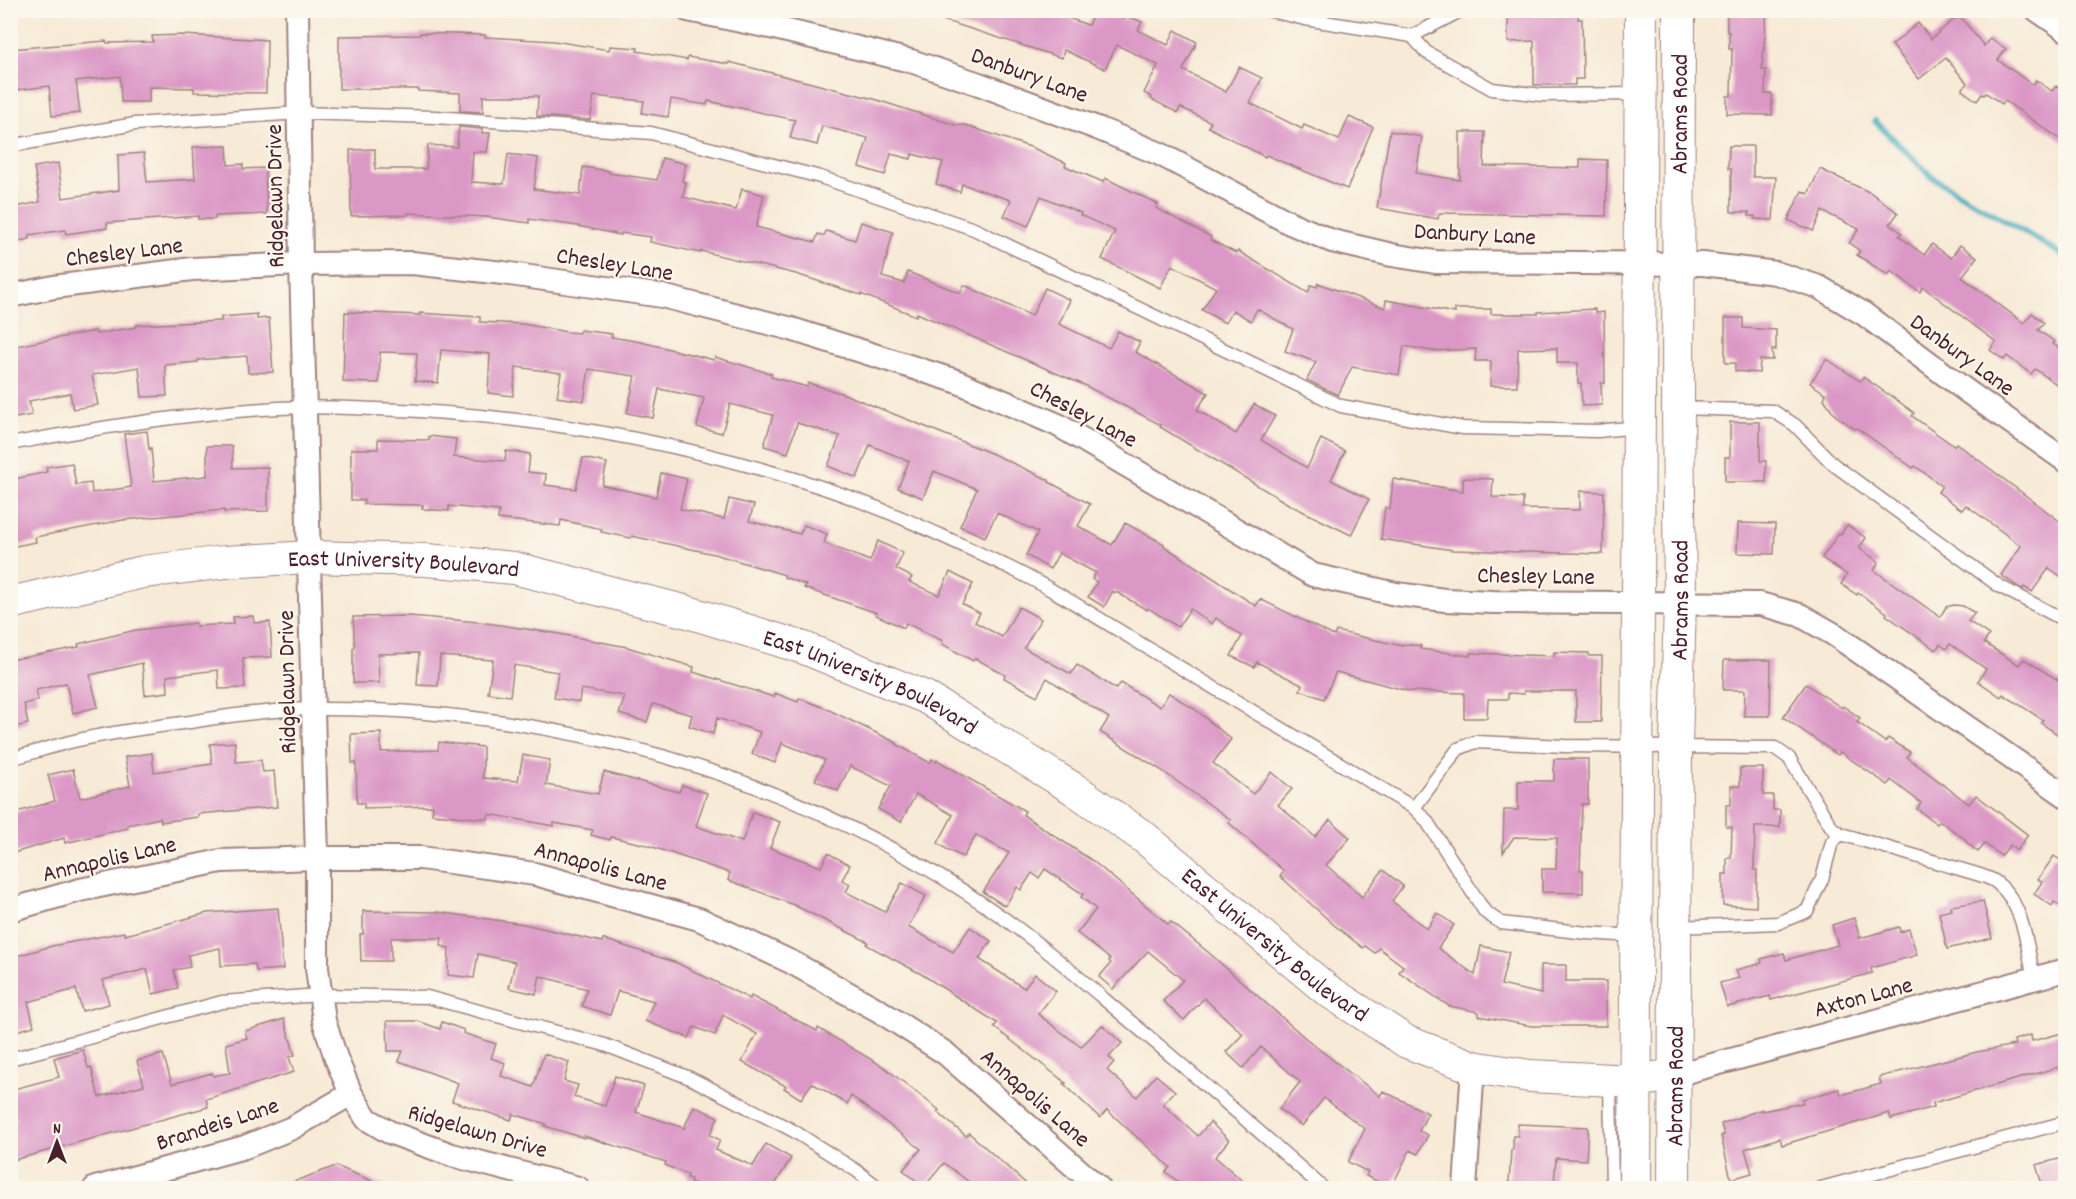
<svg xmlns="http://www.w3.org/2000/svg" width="2076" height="1199" viewBox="0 0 2076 1199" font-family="Dekko,sans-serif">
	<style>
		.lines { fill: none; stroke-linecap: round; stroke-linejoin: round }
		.stream { stroke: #3faabe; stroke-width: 6 }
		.building { fill: #db98c6 }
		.lane-casing { stroke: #a08480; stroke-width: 15 }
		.street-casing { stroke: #a08480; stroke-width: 26 }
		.secondary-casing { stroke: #a08480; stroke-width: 34 }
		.lane { stroke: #fff; stroke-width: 12 }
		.street { stroke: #fff; stroke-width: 22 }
		.secondary { stroke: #fff; stroke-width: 32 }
		.labels { text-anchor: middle; stroke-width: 4.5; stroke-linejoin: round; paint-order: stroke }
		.street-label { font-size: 24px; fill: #4a1f2b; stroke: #fbf7ec }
	</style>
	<rect width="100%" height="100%" fill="#fbf7ec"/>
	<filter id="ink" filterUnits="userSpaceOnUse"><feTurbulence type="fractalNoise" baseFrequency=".0167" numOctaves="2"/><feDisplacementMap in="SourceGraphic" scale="12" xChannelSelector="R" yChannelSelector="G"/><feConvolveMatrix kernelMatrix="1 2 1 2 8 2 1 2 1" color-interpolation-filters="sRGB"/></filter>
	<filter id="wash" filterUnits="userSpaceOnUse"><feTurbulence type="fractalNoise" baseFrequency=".008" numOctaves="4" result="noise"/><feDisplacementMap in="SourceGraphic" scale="24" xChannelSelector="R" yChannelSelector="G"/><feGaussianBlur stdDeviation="1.35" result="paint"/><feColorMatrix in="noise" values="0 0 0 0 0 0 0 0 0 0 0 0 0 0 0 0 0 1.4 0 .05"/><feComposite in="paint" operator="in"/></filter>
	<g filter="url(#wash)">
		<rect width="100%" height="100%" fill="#f7ead6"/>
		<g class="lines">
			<!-- stream -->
			<polyline class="stream" points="1875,121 1932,177 2066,257"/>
		</g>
		<g id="blocks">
			<!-- building -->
			<g class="building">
				<polygon points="925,10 1046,10 1088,25 1095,10 1105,10 1124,19 1126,15 1142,22 1138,30 1168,45 1175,30 1197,42 1183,70 1226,92 1239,67 1262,78 1250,103 1302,129 1304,125 1339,140 1349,117 1373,127 1347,189 1266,155 1265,157 1208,127 1211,122 1180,107 1178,113 1151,99 1152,97 1144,93 1158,65 1117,45 1105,69 1064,50 1062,58 924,14"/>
				<polygon points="1536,10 1578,10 1578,19 1582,19 1583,79 1575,79 1575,85 1534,85 1534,41 1508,42 1508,13 1536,13"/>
				<polygon points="1727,10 1767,10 1762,70 1766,70 1765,94 1772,94 1772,115 1727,114 1727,96 1731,96 1732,49 1729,49 1729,32 1727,32"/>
				<polygon points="1959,15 1984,46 1990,38 2006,49 1998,60 2033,85 2036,80 2052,91 2056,86 2066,92 2066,143 2005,101 2002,104 1986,93 1984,95 1982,94 1977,101 1962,90 1967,83 1946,58 1919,79 1892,45 1918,23 1931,39"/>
				<polygon points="420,33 485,35 485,37 554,41 609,50 610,46 638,48 637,51 687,60 688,57 729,64 729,62 874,99 955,125 965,125 1033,148 1066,163 1065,166 1103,182 1105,178 1158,204 1156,208 1211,237 1210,240 1236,253 1238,251 1308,293 1311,285 1317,287 1318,283 1385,308 1386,300 1455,313 1455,309 1491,309 1491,314 1538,314 1538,312 1595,309 1595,313 1604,312 1605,383 1601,383 1602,405 1582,406 1581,383 1578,383 1578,363 1557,363 1557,348 1518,349 1517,386 1490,386 1491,361 1475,361 1476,349 1432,351 1404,346 1399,375 1352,367 1338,395 1307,380 1316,362 1285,351 1293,329 1257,309 1251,321 1233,310 1225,323 1202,310 1216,288 1172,265 1160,288 1102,259 1115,231 1080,215 1081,213 1041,196 1028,226 1004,216 1011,200 962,184 960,192 936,184 943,162 912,154 911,159 891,154 885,175 859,167 868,138 822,126 817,145 790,138 795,120 708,101 707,105 671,99 668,117 642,113 644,101 594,96 590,120 537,116 538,96 483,96 483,112 460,111 460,93 418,91 418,89 339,89 339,36 420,35"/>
				<polygon points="183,35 267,40 266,93 194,92 194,88 149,87 149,102 121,102 120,76 76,81 80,113 52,116 49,86 10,91 10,49 106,41 107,43 153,42 152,36"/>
				<polygon points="459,127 482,129 482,133 490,133 487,152 473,152 471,182 504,184 508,154 538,158 534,189 580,195 583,167 609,171 609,173 657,180 662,158 686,164 682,181 686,182 683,197 736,210 742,189 764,195 756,227 815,242 818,234 824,236 826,231 855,240 861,222 893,232 882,277 904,283 908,272 960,293 964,285 1032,316 1045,288 1070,300 1059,324 1109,348 1118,331 1140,342 1135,352 1208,393 1197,410 1236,434 1254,404 1275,416 1261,440 1307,468 1321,439 1345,451 1331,480 1369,499 1351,535 1290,505 1160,427 1161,425 1084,385 917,313 916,316 861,294 861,295 796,274 701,251 700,253 650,242 651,237 621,233 621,235 578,226 529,219 529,223 487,217 408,213 408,215 351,216 350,150 375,149 375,169 426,169 428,145 457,147"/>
				<polygon points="1390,131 1422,137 1416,173 1460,180 1460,132 1485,132 1484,166 1580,168 1580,159 1607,160 1606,216 1439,213 1438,219 1377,208"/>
				<polygon points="227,146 228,165 243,164 243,169 265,168 267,214 215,216 215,219 198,219 198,216 107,223 107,228 66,234 65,230 29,235 30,239 10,243 10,208 40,202 34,167 58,163 63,198 119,190 118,155 144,153 147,182 195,179 193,147"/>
				<polygon points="1729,146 1753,146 1753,177 1776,177 1773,220 1755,219 1755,216 1749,216 1749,212 1731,212 1731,169 1728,169"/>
				<polygon points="1820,169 1871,193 1898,213 1890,224 1902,233 1899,236 1924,255 1932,244 1951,258 1960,245 1977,257 1962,277 2024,323 2032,313 2044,323 2038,330 2055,342 2053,344 2066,353 2066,391 2035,369 2031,374 2007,356 2004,360 1990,350 1996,342 1923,287 1920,292 1891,271 1888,275 1857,255 1860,251 1849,243 1859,229 1822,211 1813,231 1788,220 1802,191 1808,194"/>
				<polygon points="345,312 420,315 420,313 480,317 480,322 523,324 567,332 579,333 580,330 612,334 611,337 641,342 714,360 715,357 772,374 771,377 807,387 808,383 844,394 993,454 1049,480 1049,482 1090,504 1078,526 1112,545 1125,523 1164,544 1164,546 1256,606 1260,599 1334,636 1336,631 1402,646 1402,644 1421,646 1420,649 1470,656 1470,653 1554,656 1554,652 1589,653 1589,656 1602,656 1601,722 1576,722 1576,691 1524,691 1524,694 1508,693 1508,699 1488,699 1487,718 1464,718 1464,693 1408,691 1336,672 1324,699 1300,690 1302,685 1257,662 1254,667 1231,656 1242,636 1216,618 1212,624 1190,609 1178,627 1148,608 1147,610 1116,592 1115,593 1113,591 1104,607 1088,597 1097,582 1092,579 1096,573 1059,553 1050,569 1026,555 1038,532 997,513 985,537 960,526 977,489 934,471 923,498 898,488 909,461 870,445 857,478 828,466 840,436 797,423 788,453 764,446 773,415 730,404 722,433 697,427 704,398 659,389 653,418 627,413 635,376 589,369 584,401 557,397 561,373 516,367 513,396 488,393 490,354 441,350 438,383 415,381 417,353 380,352 379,383 343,382"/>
				<polygon points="257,314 257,319 269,318 273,372 248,373 247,356 198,360 198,362 165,365 167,396 142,397 139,367 92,375 98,405 73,409 70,393 29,401 32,415 10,419 10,347 95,331 96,334 136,327 136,325 221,321 221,317"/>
				<polygon points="1725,318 1743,318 1743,328 1776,330 1776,350 1772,350 1773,360 1760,360 1759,373 1735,371 1735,363 1725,363"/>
				<polygon points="1827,359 1860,381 1863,377 1898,401 1914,413 1912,416 1954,446 1956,443 2066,526 2066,580 2049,568 2032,592 2024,587 2023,589 2020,588 2001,575 2021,546 1966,505 1962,510 1938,492 1942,486 1915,466 1913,468 1857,428 1855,429 1835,415 1824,399 1826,394 1810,383"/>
				<polygon points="1730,422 1760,422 1760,461 1766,461 1766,482 1725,482 1725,457 1730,457"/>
				<polygon points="147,431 149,449 151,448 154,481 207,476 207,446 232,446 233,468 268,467 268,511 224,512 224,510 123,520 35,537 36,542 10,547 10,503 14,503 10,480 47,472 46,467 72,463 76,485 91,483 92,493 131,487 124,434"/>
				<polygon points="429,436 456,439 454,457 505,461 506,451 530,454 528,472 546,474 545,485 576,489 583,458 607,463 602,485 656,497 661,473 687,479 680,509 724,519 729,499 754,505 749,521 800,534 804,525 827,534 824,543 870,561 878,541 903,553 896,569 912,577 909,582 939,595 950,572 973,584 962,604 980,613 975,622 1002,637 1019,607 1041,619 1024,648 1071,674 1077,665 1116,689 1121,683 1160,707 1169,693 1196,710 1231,739 1213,763 1253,794 1272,772 1292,789 1278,805 1315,837 1330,820 1350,838 1326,865 1362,897 1383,870 1403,886 1392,901 1427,929 1437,913 1454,925 1438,948 1475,975 1481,946 1509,952 1501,985 1541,994 1541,965 1566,965 1566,981 1606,981 1606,1026 1531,1026 1479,1016 1479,1012 1449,1006 1399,972 1403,966 1379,948 1375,953 1365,946 1363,948 1334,925 1280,876 1284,871 1228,822 1231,820 1161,770 1100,732 1109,718 1047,678 1037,696 1004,678 1005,675 975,658 973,661 942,644 943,641 906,623 904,628 876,615 877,613 804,588 806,585 784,577 785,575 714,554 632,536 631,538 601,532 602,529 561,520 560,526 498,519 499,511 449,506 449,511 422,509 423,505 364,504 364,500 351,500 351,449 378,449 378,439 429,440"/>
				<polygon points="1463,478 1493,479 1492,497 1523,498 1523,509 1580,510 1580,491 1604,492 1603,554 1453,550 1381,539 1385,507 1390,509 1393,479 1463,491"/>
				<polygon points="1738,523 1775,524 1774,554 1737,553"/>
				<polygon points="1847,525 1866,538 1859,548 1879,562 1874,570 1940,617 1946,607 1954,605 1963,606 1975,613 1968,621 1989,635 1984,643 2019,665 2024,659 2066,685 2066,740 2041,723 2043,720 2003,694 2001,697 1978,681 1986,669 1950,644 1946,649 1940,644 1936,650 1886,615 1887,613 1858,593 1857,595 1841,584 1847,575 1822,558 1839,533 1841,534"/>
				<polygon points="253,616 254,623 270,622 272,657 243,658 245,688 219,689 218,670 167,676 168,692 145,695 142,663 90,675 98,707 73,713 66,683 36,690 38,700 24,704 28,724 10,728 10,660 79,647 78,644 136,630 196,623 196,626 233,624 233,617"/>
				<polygon points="409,616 479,622 554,633 627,647 694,667 693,672 774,697 775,693 798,702 799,698 825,708 897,743 896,744 930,763 932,759 936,762 937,760 1025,811 1023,815 1093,861 1168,924 1171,922 1208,952 1311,1043 1380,1096 1383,1091 1428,1113 1419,1131 1428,1135 1418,1154 1410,1150 1391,1188 1366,1176 1368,1172 1348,1162 1365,1129 1324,1098 1302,1126 1279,1109 1300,1082 1261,1047 1243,1068 1226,1052 1243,1034 1204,998 1184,1020 1163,1001 1183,980 1148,951 1113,989 1099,977 1111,963 1109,961 1110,959 1077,933 1096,909 1081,897 1083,894 1045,869 1039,878 1032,873 1021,890 1017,887 1005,906 983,892 1009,853 976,835 963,857 948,850 938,843 953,815 916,794 901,822 878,809 891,786 850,766 838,791 815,780 825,760 782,743 775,763 752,754 760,732 717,718 713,734 689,726 692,715 653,704 647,722 619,714 625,696 581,689 579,702 554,698 558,672 514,665 510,696 488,693 493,660 440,656 438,686 417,685 419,653 378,654 379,683 353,683 353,648 355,648 353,617"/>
				<polygon points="1724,660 1771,660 1770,716 1744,716 1745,690 1723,690"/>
				<polygon points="1806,684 1842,708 1843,706 1860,718 1857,722 1885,742 1888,738 1910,752 1907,757 1969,804 1976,795 2028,835 2017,850 2010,845 2001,856 1985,844 1978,852 1965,841 1966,840 1940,821 1937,824 1917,809 1921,803 1891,780 1888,785 1840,752 1838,755 1783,717"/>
				<polygon points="381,733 381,752 438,750 439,742 483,747 483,778 518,781 523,755 550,760 546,785 598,794 604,772 679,792 682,785 707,793 696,826 742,842 753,812 780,822 770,848 821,867 828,853 850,865 842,880 850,884 846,892 885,912 902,883 926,896 908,927 953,952 970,927 991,941 979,959 1024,988 1035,974 1056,991 1038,1014 1081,1047 1102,1025 1122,1043 1109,1057 1114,1062 1107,1070 1137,1097 1156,1075 1175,1091 1163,1104 1198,1136 1210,1122 1229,1140 1215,1157 1251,1188 1186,1188 1166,1172 1170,1167 1107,1110 1100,1118 1064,1084 1066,1083 994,1027 997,1023 923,975 867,945 868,942 794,905 728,880 730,873 647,845 611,837 610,840 591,835 593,830 554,823 554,826 489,814 488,819 432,814 433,806 364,808 364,803 357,803 356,762 352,763 351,734"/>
				<polygon points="235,742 236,762 261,760 263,772 274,771 277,807 198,814 198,817 161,822 160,818 127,825 128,828 65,843 64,838 10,854 10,814 55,801 48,775 73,769 80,798 130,786 125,757 152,753 154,772 212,764 210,744"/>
				<polygon points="1554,759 1588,759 1588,804 1582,804 1580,870 1583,870 1583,893 1542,892 1542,869 1556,869 1557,838 1514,837 1503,853 1504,810 1518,810 1518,781 1554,781"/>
				<polygon points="1740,768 1763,768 1763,795 1773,795 1773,810 1780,810 1780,827 1755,827 1754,870 1757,870 1756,907 1723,905 1723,874 1727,874 1727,858 1731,858 1732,827 1726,827 1726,805 1731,805 1731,786 1740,786"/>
				<polygon points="2054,856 2066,864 2066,910 2054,902 2052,906 2034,894 2042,882 2038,879"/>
				<polygon points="1983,901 1992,938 1947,949 1939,913 1952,910 1951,906"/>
				<polygon points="278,908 283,969 256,971 255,964 221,966 220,948 188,955 190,967 174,970 178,988 153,994 147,969 103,980 109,1004 82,1011 76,989 28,1002 34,1026 10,1033 10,963 15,962 13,957 52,946 124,932 125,935 207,913"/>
				<polygon points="363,911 437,912 524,924 602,942 603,939 677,963 750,999 751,996 817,1031 818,1028 884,1067 939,1110 937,1112 966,1136 969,1133 1031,1188 977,1188 944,1163 924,1187 903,1170 921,1149 851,1096 847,1104 812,1083 801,1099 784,1088 786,1086 742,1062 757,1034 723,1015 715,1035 694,1027 689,1038 645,1021 654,1001 618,991 610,1015 582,1006 587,989 540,976 536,994 509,988 515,962 478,954 474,978 448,975 449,948 441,946 442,938 391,938 391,961 361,961 360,934 363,934"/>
				<polygon points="1854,918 1860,938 1899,927 1900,932 1909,929 1917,955 1871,968 1872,973 1771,1000 1770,996 1727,1007 1720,983 1739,978 1736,970 1762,963 1761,959 1784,953 1786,960 1838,945 1832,925"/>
				<polygon points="284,1019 295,1055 289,1057 294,1072 206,1099 208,1107 10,1161 10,1123 16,1121 10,1099 10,1090 59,1077 54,1058 83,1050 88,1068 91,1067 99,1097 144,1085 137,1061 163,1054 172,1084 212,1073 213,1076 230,1073 226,1044 247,1038 245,1031"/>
				<polygon points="387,1021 418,1021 440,1029 442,1022 464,1030 463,1033 496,1044 491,1058 505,1063 501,1076 533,1087 544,1054 569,1062 564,1081 578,1085 574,1097 605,1106 615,1076 644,1086 636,1112 684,1128 694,1106 718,1117 710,1135 720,1140 716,1150 753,1166 766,1144 791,1158 773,1188 706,1188 690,1182 691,1179 687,1178 688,1175 665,1165 666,1162 584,1136 584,1138 545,1126 546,1124 513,1114 511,1120 452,1101 458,1083 399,1061 403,1051 388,1051"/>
				<polygon points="2066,1032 2066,1065 1933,1103 1934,1107 1891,1119 1889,1113 1782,1145 1780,1138 1745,1149 1752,1173 1731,1179 1721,1136 1724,1135 1721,1124 1762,1109 1762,1111 1803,1103 1802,1099 1839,1089 1841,1095 1881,1084 1879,1077 1977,1052 2015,1045 2014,1040 2031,1035 2032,1041"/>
				<polygon points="1518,1124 1588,1127 1586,1160 1556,1158 1554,1185 1509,1183 1511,1150 1513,1150 1513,1136 1518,1136"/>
				<polygon points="2066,1157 2066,1188 2043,1188 2036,1165"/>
				<polygon points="336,1166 389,1188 279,1188 279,1187"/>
			</g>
		</g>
	</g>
	<g filter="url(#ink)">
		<use href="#blocks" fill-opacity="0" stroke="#a08480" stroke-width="1.5"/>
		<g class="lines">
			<defs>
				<g id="lane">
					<polyline points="1267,10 1305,19 1412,36 1462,10"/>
					<polyline points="1412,36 1426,52 1492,89 1542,95 1639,94"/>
					<polyline points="10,146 135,124 300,113 435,117 651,133 820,177 974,229 1341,406 1463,428 1598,431 1637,427"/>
					<polyline points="1679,408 1773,411 1795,425 1833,464 1999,586 2066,621"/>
					<path d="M10 444C100 427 188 413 279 408 311 406 344 408 376 409 522 414 666 439 805 482 874 503 941 535 1006 566 1058 591 1107 624 1156 653 1242 705 1328 757 1414 808L1426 820 1485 912 1501 923 1587 933 1635 936"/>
					<path d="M10 759C32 753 53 746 74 741 112 732 151 727 190 722 231 715 272 710 314 709 552 707 795 774 992 910 1036 940 1077 976 1118 1011 1187 1069 1256 1128 1323 1188"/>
					<path d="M1414 808 1458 749 1475 742 1565 746 1775 748 1789 758 1832 828 1841 834 1980 875C1985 877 1993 879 1997 883 2024 904 2027 947 2034 978"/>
					<polyline points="1675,927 1778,923 1807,911 1822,879 1832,842 1841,834"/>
					<polyline points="10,1059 222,1002 320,995 427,997 605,1045 690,1078 792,1130 857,1171 879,1188"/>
					<polyline points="1610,1082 1612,1188"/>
					<polyline points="1821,1188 2066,1122"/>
				</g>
				<g id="street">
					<polyline points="297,10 301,264 317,858 317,968 324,1021 336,1058 351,1094 367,1119 389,1132 452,1155 578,1188"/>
					<polyline points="688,10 775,28 911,61 979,84 1097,128 1160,154 1290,223 1332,241 1392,255 1435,262 1703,264 1776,273 1819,287 1864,314 1968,392 2066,461"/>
					<polyline points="2037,10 2066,30"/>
					<polyline points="10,296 54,287 192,269 301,264 412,263 503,273 662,296 788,328 956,381 1058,425 1313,575 1396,594 1445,600 1493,602 1760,604 1800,615 1835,635 2066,796"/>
					<polyline points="10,910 80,890 221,861 317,858 421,858 535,874 699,919 791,962 878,1010 945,1053 1099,1188"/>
					<polyline points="1675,1075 2066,970"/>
					<polyline points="95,1188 245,1147 292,1128 351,1094"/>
					<polyline points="1465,1188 1473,1067"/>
				</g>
				<g id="secondary">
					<path id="s1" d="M10 603 143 572 225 562 310 557 426 560 514 568 688 612 804 648 925 697 1074 789 1145 838 1327 990 1407 1042 1473 1067 1530 1076 1635 1081 1675 1075"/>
					<polyline points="1635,1188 1641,10"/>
					<path id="s2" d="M1674 1188 1676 746 1680 602 1678 408 1679 10"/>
				</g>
			</defs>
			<!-- lane casing -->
			<use href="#lane" class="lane-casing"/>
			<!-- street casing -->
			<use href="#street" class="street-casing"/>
			<!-- secondary casing -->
			<use href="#secondary" class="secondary-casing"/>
			<!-- lane -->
			<use href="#lane" class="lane"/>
			<!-- street -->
			<use href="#street" class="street"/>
			<!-- secondary -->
			<use href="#secondary" class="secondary"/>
		</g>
	</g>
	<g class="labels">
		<!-- street labels -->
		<g class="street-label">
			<text transform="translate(1030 74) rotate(20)" y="8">Danbury Lane</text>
			<text dy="8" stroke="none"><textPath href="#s2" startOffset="1074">Abrams Road</textPath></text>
			<text transform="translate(274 196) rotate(-91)" y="8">Ridgelawn Drive</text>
			<text transform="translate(1475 233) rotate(3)" y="8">Danbury Lane</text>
			<text transform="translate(124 251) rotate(-7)" y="8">Chesley Lane</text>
			<text transform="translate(615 263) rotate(9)" y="8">Chesley Lane</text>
			<text transform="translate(1963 354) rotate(36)" y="8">Danbury Lane</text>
			<text transform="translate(1084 413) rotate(28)" y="8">Chesley Lane</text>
			<text dy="8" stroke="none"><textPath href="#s1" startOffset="398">East University Boulevard</textPath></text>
			<text transform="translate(1536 575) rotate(1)" y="8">Chesley Lane</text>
			<text dy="8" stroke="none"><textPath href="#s2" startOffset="588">Abrams Road</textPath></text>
			<text transform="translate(286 682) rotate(-91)" y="8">Ridgelawn Drive</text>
			<text dy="8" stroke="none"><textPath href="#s1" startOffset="884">East University Boulevard</textPath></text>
			<text transform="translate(109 858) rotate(-13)" y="8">Annapolis Lane</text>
			<text transform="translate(601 865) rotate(15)" y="8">Annapolis Lane</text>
			<text dy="8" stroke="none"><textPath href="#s1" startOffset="1370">East University Boulevard</textPath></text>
			<text transform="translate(1863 996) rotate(-15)" y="8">Axton Lane</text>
			<text dy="8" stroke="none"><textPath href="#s2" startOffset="102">Abrams Road</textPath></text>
			<text transform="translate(1036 1097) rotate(41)" y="8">Annapolis Lane</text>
			<text transform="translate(217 1123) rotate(-18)" y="8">Brandeis Lane</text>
			<text transform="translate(478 1130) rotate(16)" y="8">Ridgelawn Drive</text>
		</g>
	</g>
	<!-- margin -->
	<rect width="2076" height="1199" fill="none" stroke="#fbf7ec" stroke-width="36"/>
	<!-- north arrow -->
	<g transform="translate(57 1142)" stroke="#fbf7ec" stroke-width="4.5" paint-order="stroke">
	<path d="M0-4.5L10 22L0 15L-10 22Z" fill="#4a1f2b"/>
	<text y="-9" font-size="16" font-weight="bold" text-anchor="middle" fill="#4a1f2b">N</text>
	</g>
</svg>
